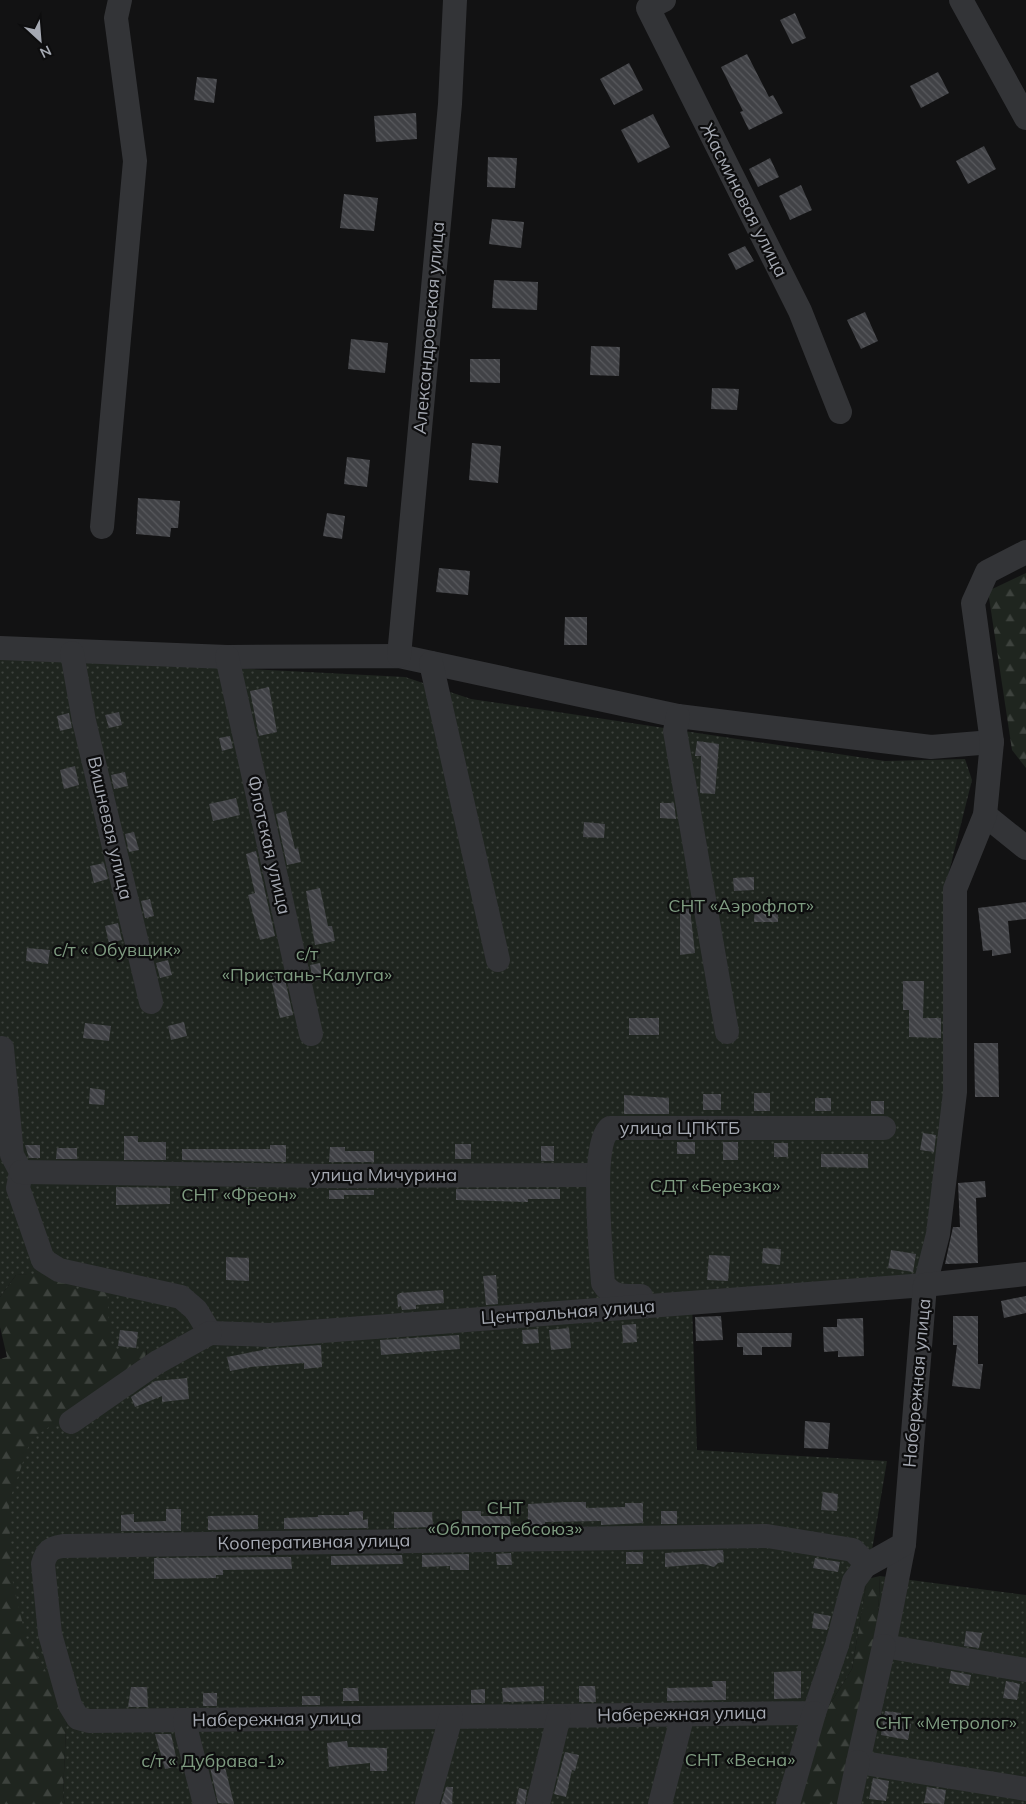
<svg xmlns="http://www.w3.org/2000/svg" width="1026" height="1804" viewBox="0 0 1026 1804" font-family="Mulish,sans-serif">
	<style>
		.forest { fill: url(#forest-firs) }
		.garden { fill: url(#garden-dots) }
		.building { fill: url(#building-back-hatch) }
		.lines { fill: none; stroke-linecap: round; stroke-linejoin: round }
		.minor { stroke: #333437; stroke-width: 24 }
		.labels { text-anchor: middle; stroke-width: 4.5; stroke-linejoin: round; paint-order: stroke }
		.street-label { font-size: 18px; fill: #a5a9b2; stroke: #0d0d0e }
		.park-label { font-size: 18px; fill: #7e9b80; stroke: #0d0d0e }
	</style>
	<defs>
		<pattern id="forest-firs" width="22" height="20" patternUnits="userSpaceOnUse" patternTransform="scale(1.25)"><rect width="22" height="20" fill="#1f251f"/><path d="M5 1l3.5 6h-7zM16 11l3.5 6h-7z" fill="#3d423d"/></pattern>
		<pattern id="garden-dots" width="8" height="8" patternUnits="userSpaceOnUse" patternTransform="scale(1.25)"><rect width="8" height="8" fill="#1f251f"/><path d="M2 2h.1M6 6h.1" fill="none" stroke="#3d423d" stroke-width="1.8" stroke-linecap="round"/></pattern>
		<pattern id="building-back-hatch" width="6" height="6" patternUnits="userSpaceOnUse" patternTransform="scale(1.25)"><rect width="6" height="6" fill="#414246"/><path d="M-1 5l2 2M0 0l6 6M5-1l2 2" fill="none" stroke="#595a5e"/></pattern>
	</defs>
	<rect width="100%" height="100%" fill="#121213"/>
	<!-- forest -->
	<g class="forest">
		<polygon points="1026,573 1026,768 1012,750 988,591"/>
		<polygon points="50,1272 107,1284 147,1349 67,1707 63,1794 65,1804 0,1804 0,1359 7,1357 0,1327 0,1297 16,1275"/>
		<polygon points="880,1576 876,1662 844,1804 795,1804 825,1712 852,1669 867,1579"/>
	</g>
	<!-- garden -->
	<g class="garden">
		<polygon points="0,656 405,677 471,699 885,761 965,759 972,780 947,880 948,1064 925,1284 692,1304 697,1450 887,1461 852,1669 825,1712 795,1804 65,1804 63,1794 67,1707 26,1638 11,1574 9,1502 31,1439 145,1363 147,1350 110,1349 107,1284 78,1290 50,1273 16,1275 0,1297"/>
		<polygon points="880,1576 1026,1595 1026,1804 844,1804 876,1662"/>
	</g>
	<!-- building -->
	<g class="building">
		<polygon points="795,13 806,38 792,44 780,20"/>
		<polygon points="747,54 769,97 773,95 783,113 749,130 740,112 743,111 721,67"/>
		<polygon points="629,63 643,90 614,105 600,79"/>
		<polygon points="938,72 949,93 921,108 910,86"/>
		<polygon points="197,77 217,79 214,103 194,100"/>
		<polygon points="416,113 417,139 376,142 374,116"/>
		<polygon points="653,114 670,147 638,163 621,130"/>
		<polygon points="984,146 996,169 968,184 956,161"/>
		<polygon points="488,157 517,158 515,188 487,187"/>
		<polygon points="770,158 779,177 758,187 749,169"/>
		<polygon points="801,185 812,210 790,220 779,196"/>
		<polygon points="344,194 378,198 374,231 340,228"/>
		<polygon points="492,219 524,222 521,248 489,244"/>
		<polygon points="745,246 754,261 736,270 728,254"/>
		<polygon points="494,280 538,282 537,310 492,308"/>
		<polygon points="865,312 878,341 861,349 847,320"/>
		<polygon points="351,339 388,343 385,373 348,369"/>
		<polygon points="591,346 620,347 619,376 590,375"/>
		<polygon points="470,359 500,359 500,383 470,382"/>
		<polygon points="712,388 739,389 737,410 711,409"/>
		<polygon points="472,443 501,446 498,483 469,480"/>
		<polygon points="347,457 370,460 367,487 344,484"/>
		<polygon points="138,498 180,501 178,528 171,528 170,537 136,534"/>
		<polygon points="327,513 345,516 342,539 323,536"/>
		<polygon points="439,568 470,571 468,595 436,592"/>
		<polygon points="565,617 587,617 587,645 564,645"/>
		<polygon points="269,687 277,732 259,736 250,691"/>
		<polygon points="119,712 122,725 109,728 105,715"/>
		<polygon points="69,713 72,728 60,731 57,716"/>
		<polygon points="230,736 233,748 222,751 219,738"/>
		<polygon points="697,741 719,744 715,794 700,793 701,756 695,756"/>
		<polygon points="75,766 79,785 64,789 60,770"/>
		<polygon points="125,772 128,786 114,789 111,775"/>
		<polygon points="236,798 240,815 213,821 209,804"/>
		<polygon points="660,803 674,803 676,819 660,818"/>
		<polygon points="286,811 295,849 298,848 301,862 287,865 276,814"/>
		<polygon points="584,822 605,824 604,838 583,837"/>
		<polygon points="134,832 139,850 129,852 125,834"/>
		<polygon points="256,851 275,936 260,940 248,895 255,893 246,854"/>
		<polygon points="104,863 108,879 94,883 90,866"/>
		<polygon points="754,877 754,890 734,891 733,878"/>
		<polygon points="320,888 328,926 332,926 335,941 315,945 306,891"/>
		<polygon points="150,899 154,916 145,918 141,901"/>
		<polygon points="689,900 695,953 680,955 680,901"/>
		<polygon points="1026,902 1026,919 1008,921 1011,953 992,956 992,950 983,951 978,908"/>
		<polygon points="755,906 778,907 778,922 754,922"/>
		<polygon points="118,923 122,940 109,943 105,926"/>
		<polygon points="27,948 50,950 48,964 26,961"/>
		<polygon points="168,960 172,975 160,978 156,963"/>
		<polygon points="320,963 323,979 313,981 310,965"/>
		<polygon points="283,971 293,1015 280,1018 270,974"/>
		<polygon points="903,981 924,981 923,1018 941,1018 941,1038 909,1037 909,1010 903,1010"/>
		<rect x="629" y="1018" width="30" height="17"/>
		<polygon points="184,1022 187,1036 171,1040 168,1026"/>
		<polygon points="85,1023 111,1026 109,1041 83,1038"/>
		<polygon points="974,1043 998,1043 999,1097 975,1097"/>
		<polygon points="90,1088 105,1090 104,1105 89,1104"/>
		<rect x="754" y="1093" width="16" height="18"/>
		<rect x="703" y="1094" width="18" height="16"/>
		<polygon points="624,1095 669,1098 669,1114 624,1114"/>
		<rect x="815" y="1098" width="16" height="13"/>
		<rect x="871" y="1101" width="13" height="13"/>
		<polygon points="923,1133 936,1135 934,1152 920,1150"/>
		<polygon points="124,1136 138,1136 138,1142 166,1142 166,1160 124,1160"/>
		<rect x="677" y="1142" width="18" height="12"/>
		<rect x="723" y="1142" width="15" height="18"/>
		<rect x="774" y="1143" width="14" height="14"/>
		<rect x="455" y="1144" width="16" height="15"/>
		<polygon points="25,1145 40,1145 40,1158 29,1158"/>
		<polygon points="270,1145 286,1145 286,1162 182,1160 182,1149 270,1149"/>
		<rect x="541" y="1146" width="13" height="15"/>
		<polygon points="330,1147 345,1147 345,1151 374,1151 374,1162 329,1162"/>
		<polygon points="57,1148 77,1148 77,1159 56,1159"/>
		<polygon points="821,1154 868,1154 868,1168 821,1167"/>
		<polygon points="985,1181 986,1197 976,1198 978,1263 945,1264 953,1227 960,1227 958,1183"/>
		<polygon points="116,1187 170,1188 170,1204 116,1205"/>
		<polygon points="237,1189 256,1189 256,1199 237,1198"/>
		<polygon points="456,1189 560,1189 560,1199 528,1199 528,1202 456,1200"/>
		<polygon points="329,1190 374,1190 374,1195 344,1195 344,1199 329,1199"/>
		<polygon points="763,1248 781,1249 780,1265 762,1263"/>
		<polygon points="891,1250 916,1254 913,1272 888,1268"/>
		<polygon points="709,1255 730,1256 728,1281 707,1280"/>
		<polygon points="226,1257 249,1258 249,1281 226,1280"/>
		<polygon points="496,1275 498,1304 486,1305 483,1276"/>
		<polygon points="443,1290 444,1303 416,1305 416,1309 402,1310 401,1306 398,1307 397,1295 400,1293"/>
		<polygon points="1026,1296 1026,1313 1004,1318 1001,1301"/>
		<polygon points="721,1316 723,1340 696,1341 695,1317"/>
		<polygon points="953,1316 978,1316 978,1364 983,1364 980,1389 952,1386 957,1345 953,1345"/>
		<polygon points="863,1318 864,1356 838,1357 838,1351 824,1352 823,1327 837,1327 837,1319"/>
		<polygon points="636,1324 637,1342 623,1343 622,1325"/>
		<polygon points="569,1328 571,1348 551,1350 549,1330"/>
		<polygon points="538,1329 539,1343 523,1344 522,1330"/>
		<polygon points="120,1330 138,1332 136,1348 118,1346"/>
		<polygon points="737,1333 792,1333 791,1347 762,1347 762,1355 743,1355 743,1347 737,1347"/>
		<polygon points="459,1335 460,1349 381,1355 380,1340"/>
		<polygon points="321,1345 322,1367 304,1369 304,1363 251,1367 230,1371 227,1357 263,1350 263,1349"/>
		<polygon points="187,1378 189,1399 162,1402 162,1396 135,1407 131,1397 155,1381"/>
		<polygon points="805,1421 830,1423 828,1449 804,1448"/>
		<polygon points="823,1492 838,1494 837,1511 821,1510"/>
		<polygon points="566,1502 586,1502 586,1508 625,1507 625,1503 643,1503 643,1523 601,1525 601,1521 545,1522 545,1525 528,1526 528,1504"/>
		<polygon points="166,1509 181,1509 181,1531 121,1531 121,1515 134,1514 134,1522 166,1521"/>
		<polygon points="363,1511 363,1520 368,1519 368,1528 284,1529 284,1518 318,1517 318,1515 349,1515 349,1512"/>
		<polygon points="462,1511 481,1511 481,1516 510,1516 511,1526 462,1527"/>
		<rect x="661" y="1511" width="16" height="13"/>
		<polygon points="394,1512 432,1512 433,1527 394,1528"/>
		<polygon points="258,1515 258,1529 208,1530 208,1516"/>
		<polygon points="723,1550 724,1562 718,1563 714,1567 703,1564 665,1567 665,1553"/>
		<rect x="626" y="1552" width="17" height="12"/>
		<polygon points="511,1553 512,1565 497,1565 496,1554"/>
		<polygon points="469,1554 469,1570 450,1570 450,1566 422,1567 422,1555"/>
		<polygon points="402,1555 403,1564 331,1565 331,1556"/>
		<polygon points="291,1557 292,1569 223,1570 223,1575 216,1575 216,1578 154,1579 154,1558"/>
		<polygon points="815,1558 840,1562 838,1572 813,1568"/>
		<polygon points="814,1613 831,1616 827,1630 812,1628"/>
		<polygon points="966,1631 982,1633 979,1648 964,1646"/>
		<polygon points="801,1671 801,1698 774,1699 774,1672"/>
		<polygon points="951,1671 971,1675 969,1686 949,1683"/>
		<polygon points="712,1681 726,1681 726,1700 667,1701 667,1688 713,1687"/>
		<polygon points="1006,1681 1020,1684 1017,1700 1003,1698"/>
		<polygon points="544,1686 544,1701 503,1702 502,1688"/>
		<polygon points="579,1686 595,1686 596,1702 579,1702"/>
		<polygon points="131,1687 147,1687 148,1707 128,1707"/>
		<polygon points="343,1688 358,1688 359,1701 343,1701"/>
		<polygon points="485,1689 485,1703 471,1703 471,1690"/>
		<rect x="203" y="1693" width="14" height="13"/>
		<rect x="302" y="1696" width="18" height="9"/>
		<polygon points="885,1711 901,1713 900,1722 911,1724 908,1740 881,1735"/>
		<polygon points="155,1734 171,1734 178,1766 165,1769"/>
		<polygon points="347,1741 348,1747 387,1748 387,1771 370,1771 370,1763 329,1767 327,1743"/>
		<polygon points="565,1752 579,1755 575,1771 572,1770 566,1797 554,1794"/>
		<polygon points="224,1763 234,1804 218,1803 210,1767"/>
		<polygon points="873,1778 889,1781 886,1801 869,1799"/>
		<polygon points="446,1787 453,1787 452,1804 441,1804"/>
		<polygon points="927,1787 946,1790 944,1804 924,1803"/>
		<polygon points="519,1788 527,1790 525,1804 516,1804"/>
	</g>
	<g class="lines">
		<!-- minor -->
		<g class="minor">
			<polyline points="664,0 648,8 800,311 840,412"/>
			<polyline points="961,0 1026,118"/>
			<polyline points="102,527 135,161 116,18 120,0"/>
			<polyline points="0,648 227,657 399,656 678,716 931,747 992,742"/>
			<polyline points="72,653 84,721 151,1002"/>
			<polyline points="399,656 450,104 455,0"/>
			<polyline points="227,657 311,1034"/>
			<polyline points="431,663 498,960"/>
			<polyline points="678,716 675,731 727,1032"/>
			<polyline points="985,815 1026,848"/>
			<polyline points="2,1048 12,1155 21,1172 18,1188 43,1260 59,1270 181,1297 196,1310 210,1333"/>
			<polyline points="21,1172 332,1176 598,1175"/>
			<path d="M641 1296C625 1296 612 1298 603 1283 601 1254 590 1145 610 1128H884"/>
			<polyline points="210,1333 270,1335 925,1285 938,1234 955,1092 955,889 985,815 992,742 973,603 987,572 1026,552"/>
			<polyline points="71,1422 156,1363 210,1333"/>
			<polyline points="904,1544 884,1646 1026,1670"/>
			<path d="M865 1566 863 1560 853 1550 767 1536 63 1546C50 1548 46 1552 43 1564L50 1634 70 1705 78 1718 89 1721 814 1713 837 1645 854 1581 865 1566 904 1544 925 1285 1026 1274"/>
			<polyline points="884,1646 858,1762 1026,1789"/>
			<polyline points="185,1720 187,1734 205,1804"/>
			<polyline points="427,1804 451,1717"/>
			<polyline points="538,1804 559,1716"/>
			<polyline points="660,1804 683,1714"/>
			<polyline points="788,1804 814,1713"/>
			<polyline points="849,1804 858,1762"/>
		</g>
	</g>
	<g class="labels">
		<!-- street labels -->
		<g class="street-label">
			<text transform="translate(744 200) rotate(63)" y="6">Жасминовая улица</text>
			<text transform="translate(429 328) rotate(-85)" y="6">Александровская улица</text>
			<text transform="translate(110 828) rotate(77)" y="6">Вишневая улица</text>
			<text transform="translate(269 845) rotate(77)" y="6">Флотская улица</text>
			<text x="680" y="1134">улица ЦПКТБ</text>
			<text x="384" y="1181">улица Мичурина</text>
			<text transform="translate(568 1312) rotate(-4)" y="6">Центральная улица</text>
			<text transform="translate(917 1383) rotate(-85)" y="6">Набережная улица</text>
			<text transform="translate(314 1542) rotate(-1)" y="6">Кооперативная улица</text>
			<text transform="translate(682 1714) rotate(-1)" y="6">Набережная улица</text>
			<text transform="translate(277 1719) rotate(-1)" y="6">Набережная улица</text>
		</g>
		<!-- park labels -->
		<g class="park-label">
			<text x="741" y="912">СНТ «Аэрофлот»</text>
			<text x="117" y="956">с/т « Обувщик»</text>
			<text x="307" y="960">с/т<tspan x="307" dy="21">«Пристань-Калуга»</tspan></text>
			<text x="715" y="1192">СДТ «Березка»</text>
			<text x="239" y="1201">СНТ «Фреон»</text>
			<text x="505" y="1514">СНТ<tspan x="505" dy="21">«Облпотребсоюз»</tspan></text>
			<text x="946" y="1729">СНТ «Метролог»</text>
			<text x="740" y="1766">СНТ «Весна»</text>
			<text x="213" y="1767">с/т « Дубрава-1»</text>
		</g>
	</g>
	<!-- north arrow -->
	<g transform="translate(40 40) rotate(154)" stroke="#0d0d0e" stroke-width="4" paint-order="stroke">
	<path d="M0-4L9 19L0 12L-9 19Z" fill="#a5a9b2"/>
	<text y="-8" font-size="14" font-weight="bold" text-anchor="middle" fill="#a5a9b2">N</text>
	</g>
</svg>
